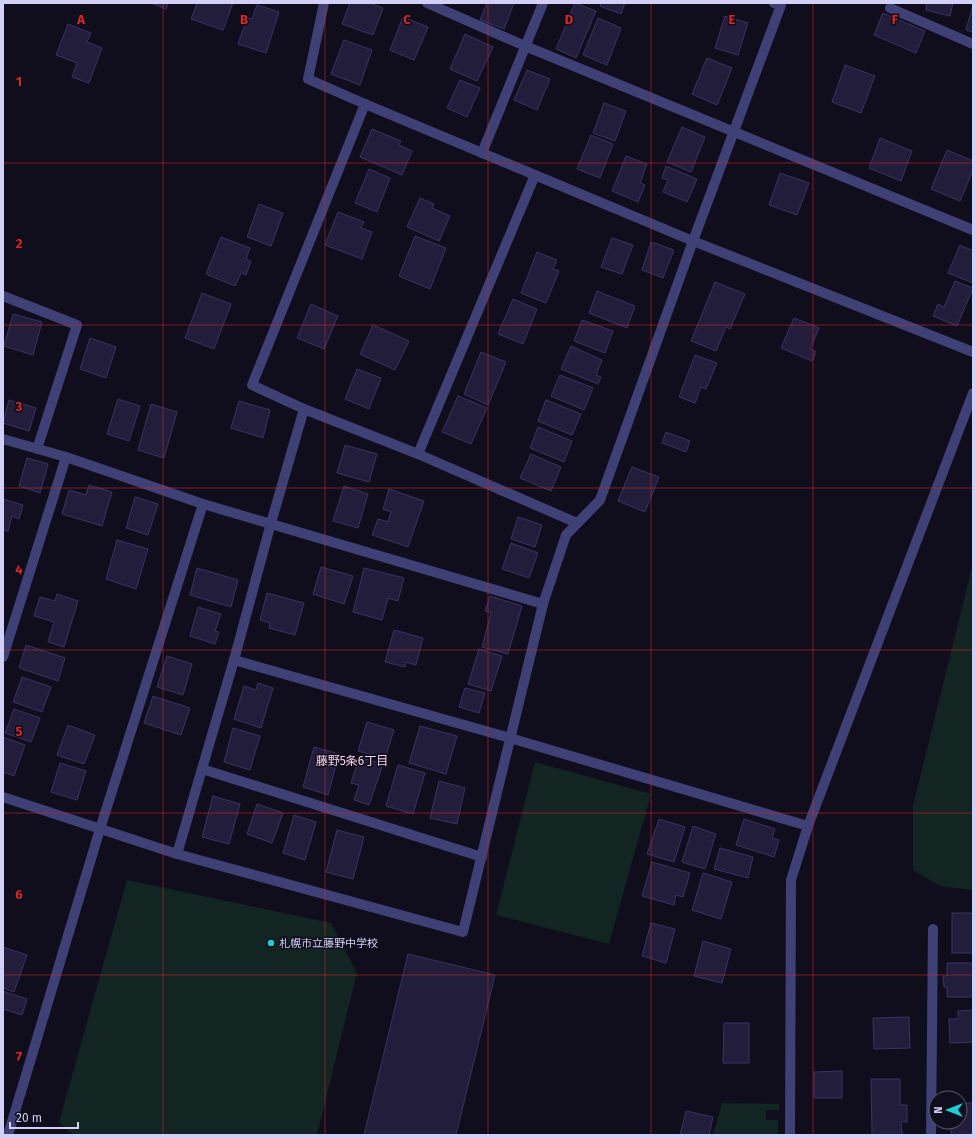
<svg xmlns="http://www.w3.org/2000/svg" width="976" height="1138" viewBox="0 0 976 1138" font-family="'Fira Sans','Noto Sans JP',sans-serif">
	<style>
		.green { fill: #122523 }
		.building { fill: #221d3a; stroke: #3a3263 }
		.lines { fill: none; stroke-linecap: round; stroke-linejoin: round }
		.service { stroke: #3f4075; stroke-width: 10 }
		.minor { stroke: #3f4075; stroke-width: 10 }
		.grid { fill: none; stroke: #d62828; stroke-width: 1; stroke-opacity: 0.55 }
		.poi-dot { fill: #1ecbd6; stroke: #100e1c; stroke-width: 1.5 }
		.labels { text-anchor: middle; stroke-width: 3; stroke-linejoin: round; paint-order: stroke }
		.poi-label { font-size: 11px; fill: #d3d0f8; stroke: #100e1c; text-anchor: start }
		.neighbourhood-label { font-size: 12px; fill: #f9d1ec; stroke: #100e1c }
		.grid-label { font-size: 13px; text-anchor: middle; font-weight: bold; fill: #d62828; stroke: #100e1c; stroke-width: 3; stroke-linejoin: round; paint-order: stroke }
	</style>
	<rect width="100%" height="100%" fill="#100e1c"/>
	<!-- green -->
	<g class="green">
		<polygon points="973,563 973,890 940,886 913,870 913,806"/>
		<polygon points="535,762 651,794 609,944 496,915"/>
		<polygon points="127,880 331,923 357,973 317,1135 73,1135 59,1122"/>
		<polygon points="722,1103 779,1104 779,1110 766,1110 766,1120 778,1120 778,1135 713,1135"/>
	</g>
	<!-- building -->
	<g class="building">
		<polygon points="151,3 168,3 166,9"/>
		<polygon points="197,3 233,3 223,30 191,19"/>
		<polygon points="350,3 370,3 383,8 373,35 342,24"/>
		<polygon points="487,3 514,3 504,29 480,20"/>
		<polygon points="575,3 596,11 576,58 556,49"/>
		<polygon points="601,3 625,3 621,14 600,6"/>
		<polygon points="927,3 953,3 950,16 926,10"/>
		<polygon points="257,5 279,12 266,53 238,44 247,18 252,19"/>
		<polygon points="973,5 973,32 966,30"/>
		<polygon points="883,13 925,31 916,53 874,35"/>
		<polygon points="725,16 748,23 738,55 715,48"/>
		<polygon points="403,17 428,27 414,60 390,50"/>
		<polygon points="598,18 621,28 607,65 583,55"/>
		<polygon points="68,24 91,33 87,42 102,48 89,83 72,77 77,63 56,55"/>
		<polygon points="465,34 493,47 477,81 450,69"/>
		<polygon points="344,40 372,50 360,85 331,74"/>
		<polygon points="707,58 732,68 717,105 692,94"/>
		<polygon points="845,65 875,76 861,113 832,102"/>
		<polygon points="527,70 550,79 537,110 514,100"/>
		<polygon points="460,80 480,88 467,117 447,108"/>
		<polygon points="604,103 626,111 615,141 593,133"/>
		<polygon points="682,127 705,137 691,172 667,162"/>
		<polygon points="372,129 401,141 399,145 412,151 402,175 360,157"/>
		<polygon points="591,135 613,144 600,178 577,169"/>
		<polygon points="880,138 912,151 901,181 869,168"/>
		<polygon points="947,150 973,161 973,170 960,201 931,189"/>
		<polygon points="626,156 647,164 640,183 645,185 638,202 612,191"/>
		<polygon points="666,166 697,179 687,202 663,192 668,180 662,178"/>
		<polygon points="369,169 390,178 377,212 355,203"/>
		<polygon points="780,173 809,183 797,215 769,205"/>
		<polygon points="420,198 434,204 432,208 450,216 439,241 407,227"/>
		<polygon points="259,204 283,213 271,246 247,237"/>
		<polygon points="338,212 364,222 361,228 372,232 362,259 325,245"/>
		<polygon points="415,236 446,248 430,289 399,276"/>
		<polygon points="221,237 250,248 246,259 251,261 246,275 241,273 235,286 206,274"/>
		<polygon points="612,238 633,245 622,274 601,267"/>
		<polygon points="651,242 674,250 663,278 642,270"/>
		<polygon points="960,245 973,251 973,283 948,273"/>
		<polygon points="537,252 557,260 553,269 559,271 546,303 521,293"/>
		<polygon points="955,281 973,288 957,326 933,316 938,304 944,307"/>
		<polygon points="715,282 745,294 730,329 726,327 716,351 691,341"/>
		<polygon points="597,291 635,306 627,328 589,313"/>
		<polygon points="202,293 231,304 214,349 185,338"/>
		<polygon points="513,299 537,309 523,344 498,334"/>
		<polygon points="311,304 338,316 324,349 297,338"/>
		<polygon points="13,314 42,322 33,355 4,346"/>
		<polygon points="794,318 819,328 810,349 816,352 812,361 781,348"/>
		<polygon points="582,320 613,331 605,353 574,341"/>
		<polygon points="373,325 409,341 395,370 360,354"/>
		<polygon points="90,338 116,347 106,378 80,369"/>
		<polygon points="571,346 602,360 596,375 601,377 598,384 561,369"/>
		<polygon points="481,352 506,362 488,405 464,394"/>
		<polygon points="695,355 717,363 706,389 701,387 695,403 679,397"/>
		<polygon points="357,369 381,378 369,409 345,399"/>
		<polygon points="560,375 593,388 584,410 551,396"/>
		<polygon points="458,396 487,408 471,444 442,432"/>
		<polygon points="118,399 140,406 129,441 107,434"/>
		<polygon points="9,400 36,408 29,431 3,423"/>
		<polygon points="546,400 581,414 572,435 538,421"/>
		<polygon points="239,401 270,410 263,438 231,428"/>
		<polygon points="151,404 177,412 164,458 138,450"/>
		<polygon points="538,427 572,441 564,462 530,448"/>
		<polygon points="666,432 690,441 686,452 662,443"/>
		<polygon points="345,445 377,454 369,482 337,473"/>
		<polygon points="531,454 561,467 551,491 520,478"/>
		<polygon points="27,458 48,464 40,493 19,486"/>
		<polygon points="632,467 659,477 645,512 618,501"/>
		<polygon points="89,485 112,492 102,526 62,514 69,490 86,495"/>
		<polygon points="344,486 368,494 358,528 333,521"/>
		<polygon points="389,489 424,501 408,547 372,535 378,519 388,522 391,512 383,509"/>
		<polygon points="135,497 158,504 148,535 126,528"/>
		<polygon points="3,499 23,505 19,519 12,516 8,531 3,530"/>
		<polygon points="518,517 542,525 535,547 511,539"/>
		<polygon points="117,540 148,549 136,589 106,579"/>
		<polygon points="511,543 538,553 529,578 502,569"/>
		<polygon points="321,567 353,576 344,604 313,594"/>
		<polygon points="197,568 238,580 231,607 190,595"/>
		<polygon points="364,568 404,578 398,601 388,598 382,620 353,612"/>
		<polygon points="267,593 304,603 295,635 269,628 270,623 260,620"/>
		<polygon points="57,594 78,601 64,647 48,642 54,622 34,616 40,597 55,601"/>
		<polygon points="490,596 522,606 508,654 482,647 491,613 485,611"/>
		<polygon points="198,607 221,614 215,631 219,632 215,644 190,636"/>
		<polygon points="394,630 423,638 416,665 406,662 405,667 385,662"/>
		<polygon points="26,645 65,658 58,681 19,668"/>
		<polygon points="479,649 502,656 491,691 468,684"/>
		<polygon points="167,656 192,664 183,695 157,687"/>
		<polygon points="22,677 51,687 42,712 13,702"/>
		<polygon points="258,683 273,688 261,728 234,719 244,686 256,690"/>
		<polygon points="465,688 485,693 479,713 459,707"/>
		<polygon points="153,696 190,708 181,735 144,723"/>
		<polygon points="14,709 40,718 31,742 5,733"/>
		<polygon points="367,722 394,730 385,759 358,751"/>
		<polygon points="68,725 95,735 84,764 57,755"/>
		<polygon points="420,726 457,736 446,774 409,763"/>
		<polygon points="233,728 260,736 250,770 224,762"/>
		<polygon points="3,737 25,745 14,776 3,772"/>
		<polygon points="314,747 339,754 328,795 303,787"/>
		<polygon points="359,757 383,764 369,805 354,800 359,785 351,783"/>
		<polygon points="60,763 86,771 77,800 51,792"/>
		<polygon points="398,765 425,773 413,814 386,806"/>
		<polygon points="439,781 465,788 457,824 430,818"/>
		<polygon points="213,796 240,804 229,844 202,837"/>
		<polygon points="257,804 283,813 272,843 247,834"/>
		<polygon points="294,815 316,822 305,860 283,853"/>
		<polygon points="659,819 685,827 674,862 647,854"/>
		<polygon points="744,819 775,829 772,838 779,840 774,857 736,845"/>
		<polygon points="693,826 716,834 705,869 682,862"/>
		<polygon points="337,830 364,837 353,879 326,872"/>
		<polygon points="720,848 753,857 748,878 714,869"/>
		<polygon points="652,862 690,873 683,897 676,895 674,905 642,896"/>
		<polygon points="703,873 732,882 721,919 692,910"/>
		<rect x="952" y="913" width="21" height="40"/>
		<polygon points="651,923 675,929 666,963 642,956"/>
		<polygon points="703,941 731,949 722,983 694,976"/>
		<polygon points="3,947 27,955 14,992 3,988"/>
		<polygon points="408,954 495,975 456,1135 364,1135"/>
		<polygon points="947,963 973,963 973,997 947,997 947,987 944,987 943,976 947,976"/>
		<polygon points="3,991 27,999 22,1015 3,1009"/>
		<polygon points="973,1010 973,1042 950,1043 949,1019 958,1019 958,1011"/>
		<polygon points="909,1017 910,1048 874,1049 873,1018"/>
		<polygon points="724,1023 749,1023 749,1063 723,1063"/>
		<polygon points="842,1071 842,1098 814,1098 814,1072"/>
		<polygon points="871,1079 900,1079 900,1105 907,1105 907,1122 901,1122 902,1135 872,1135"/>
		<polygon points="960,1103 973,1103 973,1135 951,1135 951,1122 960,1122"/>
		<polygon points="686,1111 713,1117 709,1135 680,1135"/>
	</g>
	<g class="lines">
		<!-- service -->
		<polyline class="service" points="890,8 973,44"/>
		<!-- minor -->
		<g class="minor">
			<polyline points="324,3 308,79 365,104 693,241 973,352"/>
			<polyline points="427,3 525,46 973,230"/>
			<polyline points="365,104 252,385 304,409 418,454 577,523"/>
			<polyline points="482,153 543,3"/>
			<polyline points="3,296 77,325 37,449"/>
			<polyline points="3,439 66,457 203,504 543,604"/>
			<polyline points="418,454 535,175"/>
			<polyline points="3,657 66,457"/>
			<polyline points="234,660 510,738 808,826"/>
			<polyline points="202,769 482,857"/>
			<polyline points="3,797 177,854 463,932 543,604 566,535 600,500 693,241 781,5 774,3"/>
			<polyline points="177,854 234,660 271,523 304,409"/>
			<polyline points="8,1135 100,829 203,504"/>
			<polyline points="790,1135 791,880 808,826 973,393"/>
			<polyline points="931,1135 933,929"/>
		</g>
	</g>
	<!-- grid -->
	<path class="grid" d="M163 3V1135M325 3V1135M488 3V1135M651 3V1135M813 3V1135M3 163H973M3 325H973M3 488H973M3 650H973M3 813H973M3 975H973"/>
	<!-- markers -->
	<circle class="poi-dot" cx="271" cy="943" r="4"/>
	<g class="labels">
		<!-- poi labels -->
		<g class="poi-label">
			<text x="279" y="947">札幌市立藤野中学校</text>
		</g>
		<!-- neighbourhood labels -->
		<g class="neighbourhood-label">
			<text x="352" y="765">藤野5条6丁目</text>
		</g>
	</g>
	<g class="grid-label">
		<text x="81" y="24">A</text>
		<text x="244" y="24">B</text>
		<text x="407" y="24">C</text>
		<text x="569" y="24">D</text>
		<text x="732" y="24">E</text>
		<text x="895" y="24">F</text>
		<text x="19" y="86">1</text>
		<text x="19" y="248">2</text>
		<text x="19" y="411">3</text>
		<text x="19" y="574">4</text>
		<text x="19" y="736">5</text>
		<text x="19" y="899">6</text>
		<text x="19" y="1061">7</text>
	</g>
	<!-- border -->
	<rect width="976" height="1138" fill="none" stroke="#d3d0f8" stroke-width="8"/>
	<!-- north arrow -->
	<g transform="translate(948 1110) rotate(270)"><circle r="19" fill="#100e1c" stroke="#5e5c74"/>
	<path d="M0-3L7 15L0 10L-7 15Z" fill="#1ecbd6"/>
	<text y="-6" font-size="11" font-weight="bold" text-anchor="middle" fill="#d3d0f8">N</text>
	</g>
	<!-- scale -->
	<path d="M10 1122v6h68v-6" fill="none" stroke="#d3d0f8" stroke-width="2"/>
	<text x="16" y="1122" font-size="12" fill="#d3d0f8" stroke="#100e1c" stroke-width="3" paint-order="stroke">20 m</text>
</svg>
